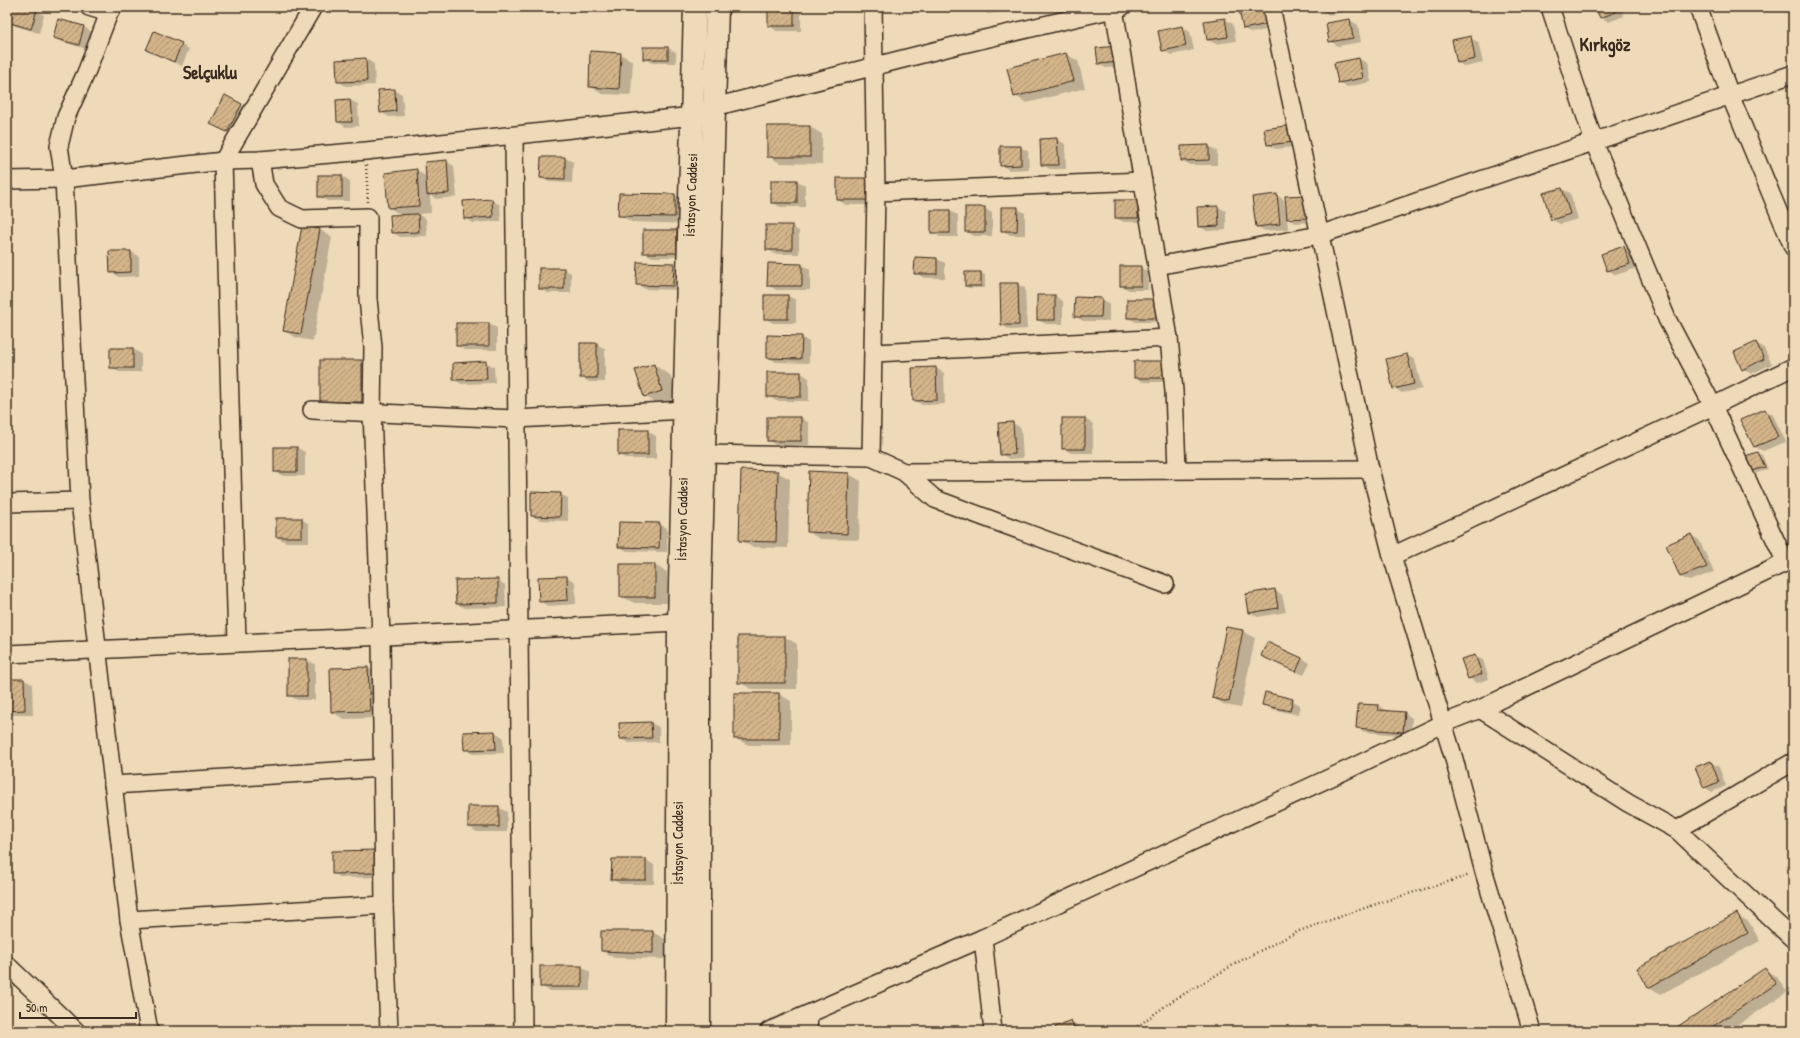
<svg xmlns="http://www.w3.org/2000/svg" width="1800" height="1038" viewBox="0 0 1800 1038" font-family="'Patrick Hand',sans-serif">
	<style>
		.shadow { fill: #0003 }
		.building { fill: url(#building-hatch); stroke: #3b2a1e }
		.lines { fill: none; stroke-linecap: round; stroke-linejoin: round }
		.street-casing { stroke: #3b2a1e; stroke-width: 20 }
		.secondary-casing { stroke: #3b2a1e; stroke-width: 25 }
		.path { stroke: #3b2a1e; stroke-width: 2.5; stroke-dasharray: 1 3; stroke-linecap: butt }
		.street { stroke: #eedab8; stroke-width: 17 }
		.secondary { stroke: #eedab8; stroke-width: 22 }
		.labels { text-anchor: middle; stroke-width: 3.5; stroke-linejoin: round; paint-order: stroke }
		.street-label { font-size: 14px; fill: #3b2a1e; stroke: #eedab8 }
		.district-label { font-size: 18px; font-weight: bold; fill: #3b2a1e; stroke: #eedab8 }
	</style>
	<defs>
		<pattern id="building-hatch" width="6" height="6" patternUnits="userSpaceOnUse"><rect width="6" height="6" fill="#d4b58a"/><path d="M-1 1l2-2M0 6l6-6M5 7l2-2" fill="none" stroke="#ad9370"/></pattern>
	</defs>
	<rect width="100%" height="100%" fill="#eedab8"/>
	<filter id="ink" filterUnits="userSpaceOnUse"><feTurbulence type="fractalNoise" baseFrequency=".025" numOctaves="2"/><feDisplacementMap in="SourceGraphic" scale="8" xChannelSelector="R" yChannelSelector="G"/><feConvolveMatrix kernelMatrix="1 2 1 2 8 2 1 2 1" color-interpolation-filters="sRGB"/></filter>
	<g filter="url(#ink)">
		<!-- shadow -->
		<g class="shadow">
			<polygon points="11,7 22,7 36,11 44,15 39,33 15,26 7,22"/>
			<polygon points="769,7 797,7 801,9 801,31 777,31 769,26"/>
			<polygon points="980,7 1005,7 1005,11 988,14 980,9"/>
			<polygon points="1254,7 1275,28 1251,33 1243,28"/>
			<polygon points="1320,7 1351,7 1352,10 1329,15 1321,10"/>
			<polygon points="1596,7 1620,7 1624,16 1609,22 1601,17"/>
			<polygon points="1225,19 1233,24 1236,41 1216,44 1208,40 1205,22"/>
			<polygon points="1350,20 1358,25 1361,42 1338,46 1330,41"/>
			<polygon points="84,27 92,32 87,49 62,42 54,38"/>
			<polygon points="1182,27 1190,32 1194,50 1171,55 1163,50"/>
			<polygon points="1470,38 1478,42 1483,63 1465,67 1457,62"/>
			<polygon points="181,44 189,49 182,66 155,54"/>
			<polygon points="668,48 676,52 676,63 652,63 644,58"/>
			<polygon points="1097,49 1127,66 1106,68 1098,64"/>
			<polygon points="620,54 633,61 631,95 602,94 590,86"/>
			<polygon points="1066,54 1078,61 1085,88 1027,103 1015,96"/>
			<polygon points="366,59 374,64 375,85 346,86 338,81"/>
			<polygon points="1359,59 1367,63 1371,82 1347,87 1339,82"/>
			<polygon points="394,90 402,94 404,116 389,117 381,112"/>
			<polygon points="350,100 358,104 359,126 346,127 338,122 337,101"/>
			<polygon points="241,105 249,109 235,136 219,128"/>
			<polygon points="768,127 810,127 822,134 822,164 780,163 768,156"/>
			<polygon points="1266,130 1302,146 1276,149 1268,145"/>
			<polygon points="1057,139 1065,144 1066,169 1050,169 1042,165"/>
			<polygon points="1209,146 1217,151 1217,165 1190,165 1182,160"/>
			<polygon points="1020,147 1028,151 1029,169 1009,170 1001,165"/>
			<polygon points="565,158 573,162 572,183 549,182 541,178"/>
			<polygon points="446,161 454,166 457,197 436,199 430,195 431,213 417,214 426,219 427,236 400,237 392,232 403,216 389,208 416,170 427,177"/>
			<polygon points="319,176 342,176 350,181 350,201 327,201 319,196"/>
			<polygon points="797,181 805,185 805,207 780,207 772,202"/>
			<polygon points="876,183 876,205 846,205 838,200"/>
			<polygon points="1562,189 1570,193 1578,219 1560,224 1552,220"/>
			<polygon points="620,194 675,195 687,202 687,224 632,222 619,215"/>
			<polygon points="1276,195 1284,200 1285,209 1316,222 1296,223 1287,218 1288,229 1265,231 1257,227"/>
			<polygon points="492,200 500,205 501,221 473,223 465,218"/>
			<polygon points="1137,201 1146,222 1124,222 1116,218"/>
			<polygon points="1218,207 1226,211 1226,230 1207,231 1199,226"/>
			<polygon points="984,208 992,213 992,236 974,236 966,231"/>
			<polygon points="1017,208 1025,213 1025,235 1010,235 1002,230"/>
			<polygon points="932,211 950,211 958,215 958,237 940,237 932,232"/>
			<polygon points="791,226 799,231 799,254 775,254 767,249"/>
			<polygon points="320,230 332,237 313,341 297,338 284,331"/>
			<polygon points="677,231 685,236 685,257 652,257 644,252"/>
			<polygon points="1624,247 1632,252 1637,268 1616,275 1608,270"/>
			<polygon points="131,252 139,256 139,276 119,277 111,272"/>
			<polygon points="937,259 945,263 945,278 924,278 916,273"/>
			<polygon points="673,264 681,269 681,290 645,289 637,284"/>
			<polygon points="802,265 810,269 810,290 776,290 768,285"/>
			<polygon points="1140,267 1148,272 1148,290 1129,290 1121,286"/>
			<polygon points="563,269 571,273 571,293 548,293 540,289"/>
			<polygon points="981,273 985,275 985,288 969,288 966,286"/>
			<polygon points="1017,284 1025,288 1027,329 1010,330 1002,325"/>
			<polygon points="765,296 788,296 796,300 796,323 773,323 765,318"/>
			<polygon points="1055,296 1063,301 1063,324 1046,324 1038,320"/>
			<polygon points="1101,299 1109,304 1109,321 1083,321 1075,316"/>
			<polygon points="1157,300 1165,322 1136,322 1128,318"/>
			<polygon points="489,324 497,328 497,350 465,350 457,345"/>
			<polygon points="801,337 809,342 809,363 776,362 768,357"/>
			<polygon points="1756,343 1764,348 1772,364 1751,374 1743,369"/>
			<polygon points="597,344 605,349 605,382 589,382 581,377"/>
			<polygon points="111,349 133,349 141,354 141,372 119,372 111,367"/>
			<polygon points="1407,355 1415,360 1422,389 1402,393 1394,388"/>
			<polygon points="362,361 374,368 374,409 333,408 321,401"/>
			<polygon points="486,362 494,367 495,383 462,384 454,380"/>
			<polygon points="1163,362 1171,382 1143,382 1135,377"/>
			<polygon points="654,365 670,375 678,400 661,405 644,396"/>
			<polygon points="936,368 944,373 945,404 922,405 914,400"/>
			<polygon points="801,373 809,378 809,401 776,401 768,396"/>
			<polygon points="1765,410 1773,415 1786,442 1763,451 1755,447"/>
			<polygon points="801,418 809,423 809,445 776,445 768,441"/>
			<polygon points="1085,419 1093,424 1093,453 1071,453 1063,448"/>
			<polygon points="1013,423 1021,428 1023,458 1009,459 1001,454"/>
			<polygon points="619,431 648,431 656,436 656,459 627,459 619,455"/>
			<polygon points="297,448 305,452 305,476 283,476 275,472"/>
			<polygon points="1758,453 1762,455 1768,469 1757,473 1753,471"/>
			<polygon points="777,472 790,479 788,548 752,547 740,540"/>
			<polygon points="849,474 861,481 859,540 820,539 808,532"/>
			<polygon points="560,494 568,498 568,521 540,520 532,516"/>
			<polygon points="301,519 309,524 309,542 285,542 277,537"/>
			<polygon points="659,524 667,528 667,552 627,551 619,546"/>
			<polygon points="1691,535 1699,540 1714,572 1689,581 1681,577 1667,546"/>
			<polygon points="654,565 667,572 667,603 634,603 621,596"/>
			<polygon points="567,577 575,582 576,604 548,606 540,601"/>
			<polygon points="497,580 505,585 506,607 465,608 457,604"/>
			<polygon points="1274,590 1282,595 1286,612 1258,617 1250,613"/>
			<polygon points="1227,628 1243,631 1255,638 1241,708 1225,705 1213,698"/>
			<polygon points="785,637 797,644 797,689 751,689 739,682"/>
			<polygon points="1475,656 1483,660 1489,679 1477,683 1469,678"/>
			<polygon points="1302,658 1310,663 1304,675 1270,660"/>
			<polygon points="289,660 307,660 315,664 315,700 297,700 289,695"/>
			<polygon points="368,668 380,675 382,718 344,719 332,712 331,669"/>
			<polygon points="7,680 24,680 32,684 33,715 13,715 7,712"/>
			<polygon points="779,694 791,701 791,745 748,745 735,738"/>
			<polygon points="1292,700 1300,705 1298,715 1272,709 1264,704"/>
			<polygon points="1379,706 1387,711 1404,713 1412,718 1411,736 1365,732 1357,728"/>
			<polygon points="651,723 659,727 659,742 629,743 621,739"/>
			<polygon points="495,732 503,737 504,753 473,754 465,749 464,733"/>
			<polygon points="1711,762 1719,767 1726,786 1712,792 1704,787"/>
			<polygon points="498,807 507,812 507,832 477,832 469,827"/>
			<polygon points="377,851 386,877 341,878 333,873"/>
			<polygon points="646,860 654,865 654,884 620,884 612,879"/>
			<polygon points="1737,915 1749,922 1760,941 1661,994 1649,987"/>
			<polygon points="652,932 665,939 665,959 614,958 602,951"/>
			<polygon points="582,967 590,972 590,991 549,991 541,986"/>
			<polygon points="1765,970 1777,977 1787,992 1729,1031 1677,1031"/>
			<polygon points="1071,1021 1079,1026 1081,1030 1083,1031 1058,1031"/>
		</g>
		<!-- building -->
		<g class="building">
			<polygon points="10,7 26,7 37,10 31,29 7,22"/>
			<rect x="768" y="7" width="26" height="19"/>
			<polygon points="1249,7 1264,7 1268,24 1243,29 1239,9"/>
			<polygon points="1595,7 1614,7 1616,12 1600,18"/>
			<polygon points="1225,18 1228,37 1207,40 1204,21"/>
			<polygon points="58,19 84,26 79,45 53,38"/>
			<polygon points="1350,19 1353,38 1329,42 1326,23"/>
			<polygon points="1182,26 1186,46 1162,51 1158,31"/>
			<polygon points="154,31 182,43 174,62 146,50"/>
			<polygon points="1471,36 1475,59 1457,63 1452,40"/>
			<polygon points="1118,46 1120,62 1098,64 1096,48"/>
			<rect x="643" y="47" width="25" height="12"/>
			<polygon points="590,51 621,53 619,89 589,87"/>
			<polygon points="1066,53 1074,81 1014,97 1007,68"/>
			<polygon points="366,58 367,81 337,82 336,60"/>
			<polygon points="1359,58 1363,78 1338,83 1334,63"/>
			<polygon points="395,89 396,111 380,113 378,90"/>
			<polygon points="225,95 242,104 227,132 210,124"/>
			<polygon points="350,99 352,122 337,122 336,100"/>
			<polygon points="1292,125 1294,142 1267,145 1264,129"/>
			<rect x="767" y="126" width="43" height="31"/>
			<polygon points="1057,138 1059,165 1041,165 1040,139"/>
			<polygon points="1209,145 1209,160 1181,161 1181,146"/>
			<polygon points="1000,146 1021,146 1021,165 1000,166"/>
			<polygon points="541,157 565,157 565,179 540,178"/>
			<polygon points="447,160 449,193 427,195 425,162"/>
			<polygon points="417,169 419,206 388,208 385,173"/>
			<rect x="318" y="175" width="24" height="22"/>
			<rect x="837" y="178" width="31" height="22"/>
			<rect x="771" y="180" width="26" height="23"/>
			<polygon points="1562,188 1570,214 1551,220 1543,193"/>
			<polygon points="619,193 675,194 675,217 618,216"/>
			<polygon points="1277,194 1280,224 1256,227 1252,197"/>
			<polygon points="1307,195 1308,218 1287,219 1285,196"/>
			<polygon points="492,199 493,217 464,219 463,201"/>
			<rect x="1115" y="200" width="23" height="18"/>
			<polygon points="1218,206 1219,226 1198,227 1197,207"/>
			<rect x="965" y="207" width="20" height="25"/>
			<polygon points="1001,207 1018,207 1017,231 1001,231"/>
			<rect x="931" y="210" width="19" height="23"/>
			<polygon points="418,214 419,232 391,233 390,215"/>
			<rect x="766" y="225" width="26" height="25"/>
			<polygon points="302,226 320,229 301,334 283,331"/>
			<rect x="643" y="230" width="34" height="23"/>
			<polygon points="1624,246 1630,264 1607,271 1601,254"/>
			<polygon points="109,251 131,251 131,272 110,273"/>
			<polygon points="915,257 937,258 937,274 914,274"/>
			<polygon points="637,262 674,263 673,286 636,285"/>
			<polygon points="768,263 802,264 802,286 767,286"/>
			<rect x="1120" y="266" width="21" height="20"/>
			<rect x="539" y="268" width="25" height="21"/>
			<rect x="965" y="272" width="16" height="14"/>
			<polygon points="1000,283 1018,283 1019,325 1001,325"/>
			<rect x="764" y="295" width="24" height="24"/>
			<rect x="1037" y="295" width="18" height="25"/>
			<polygon points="1075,297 1102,298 1101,317 1074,317"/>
			<rect x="1127" y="299" width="31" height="19"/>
			<rect x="456" y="323" width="33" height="23"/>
			<polygon points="767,335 802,336 801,359 767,358"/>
			<polygon points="1756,342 1764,359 1742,370 1734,352"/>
			<rect x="580" y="343" width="17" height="35"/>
			<rect x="110" y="348" width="23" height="20"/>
			<polygon points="1407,354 1414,384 1393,389 1386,359"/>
			<rect x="320" y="360" width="42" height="42"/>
			<polygon points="486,361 487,379 453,380 453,363"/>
			<rect x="1134" y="361" width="30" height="17"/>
			<polygon points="654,364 662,391 644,397 635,370"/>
			<polygon points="936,367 937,400 913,401 912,368"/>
			<rect x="767" y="372" width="34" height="25"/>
			<polygon points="1765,409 1778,437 1754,447 1740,420"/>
			<rect x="767" y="417" width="34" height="24"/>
			<rect x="1062" y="418" width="23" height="31"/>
			<polygon points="1013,422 1015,454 1000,455 998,423"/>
			<rect x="618" y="430" width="30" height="25"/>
			<rect x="274" y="447" width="23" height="25"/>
			<polygon points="1758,452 1765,467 1752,471 1745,456"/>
			<polygon points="741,470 778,471 776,542 739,541"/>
			<polygon points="809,471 849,473 847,534 807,532"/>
			<polygon points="531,492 561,493 560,517 531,516"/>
			<rect x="276" y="518" width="26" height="19"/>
			<polygon points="619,522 660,523 659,548 618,547"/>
			<polygon points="1691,534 1707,567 1680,577 1666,545"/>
			<rect x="620" y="564" width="35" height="33"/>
			<polygon points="567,576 568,600 539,602 538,577"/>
			<polygon points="498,579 498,603 456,604 455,580"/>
			<polygon points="1275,589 1278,608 1249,613 1246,594"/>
			<polygon points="1226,627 1243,630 1229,702 1212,698"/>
			<rect x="738" y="636" width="47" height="47"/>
			<polygon points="1267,642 1302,658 1296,672 1261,656"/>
			<polygon points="1475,655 1482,674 1468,679 1461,659"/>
			<rect x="288" y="659" width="19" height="37"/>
			<polygon points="368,667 370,711 331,712 330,668"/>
			<polygon points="7,679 24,679 25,710 7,711"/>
			<polygon points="1265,692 1293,699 1290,711 1262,705"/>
			<rect x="734" y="693" width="45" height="46"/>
			<polygon points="1358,704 1379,705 1378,710 1405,712 1403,732 1356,728"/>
			<polygon points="651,722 652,738 620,739 619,723"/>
			<polygon points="495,731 496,749 464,750 463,732"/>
			<polygon points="1711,761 1719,782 1704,788 1695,767"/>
			<rect x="468" y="806" width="31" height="21"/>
			<polygon points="378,850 378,873 332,874 332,851"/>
			<polygon points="612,859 646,859 646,880 611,880"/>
			<polygon points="1737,913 1748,933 1648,988 1637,968"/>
			<polygon points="601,931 653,931 653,953 601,951"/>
			<rect x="540" y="966" width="42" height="21"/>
			<polygon points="1765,968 1776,984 1706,1031 1675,1031 1674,1029"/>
			<polygon points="1071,1020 1075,1031 1057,1031 1055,1027"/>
		</g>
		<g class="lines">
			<defs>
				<g id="street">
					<polyline points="89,7 109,13"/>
					<polyline points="113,7 109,13 86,73 66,117 59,146 64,179 80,501 129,920 149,1031"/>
					<polyline points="1271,7 1370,469 1392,556 1454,759 1484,872 1532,1031"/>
					<polyline points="1550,7 1594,142 1667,319 1713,406 1786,563"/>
					<polyline points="1698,7 1730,95 1793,247"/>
					<polyline points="1114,9 1169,338 1174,391 1177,469"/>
					<polyline points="514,136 523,1031"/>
					<polyline points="7,180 64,179 223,161 260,160 366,151 693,116 714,107 954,46 1122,7"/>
					<polyline points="876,192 1143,181"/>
					<polyline points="1157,266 1319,235 1793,74"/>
					<polyline points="874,353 1169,338"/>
					<polyline points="312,410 516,419 685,410"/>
					<polyline points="704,454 871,457 876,192 873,7"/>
					<polyline points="871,457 904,472 935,499 1165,584"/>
					<polyline points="904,472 1370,469"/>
					<polyline points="7,503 80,501"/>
					<polyline points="1392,556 1713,406 1793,367"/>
					<polyline points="237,643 223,161 313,7"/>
					<polyline points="7,654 679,622"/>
					<polyline points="1480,709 1628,803 1677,830 1793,939"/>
					<polyline points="113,785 382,768"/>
					<polyline points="1677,830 1793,762"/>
					<polyline points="384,905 389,1031"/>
					<polyline points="129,920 384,905 381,637 372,412 373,347 368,299 368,217 302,219 279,208 264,184 260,160"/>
					<polyline points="983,938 993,1031"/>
					<polyline points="7,965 76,1031"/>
					<polyline points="769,1031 983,938 1351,768 1442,724 1480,709 1793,559"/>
					<polyline points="808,1031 809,1014"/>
				</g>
				<g id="secondary">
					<polyline points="677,1031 679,622 695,7"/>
					<polyline points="699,1031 699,621 717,7"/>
				</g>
			</defs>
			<!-- street casing -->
			<use href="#street" class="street-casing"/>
			<!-- secondary casing -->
			<use href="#secondary" class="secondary-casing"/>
			<!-- path -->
			<g class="path">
				<polyline points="366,165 368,202"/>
				<polyline points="1131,1031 1172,1001 1240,961 1299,931 1382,902 1470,875"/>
			</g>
			<!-- street -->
			<use href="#street" class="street"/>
			<!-- secondary -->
			<use href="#secondary" class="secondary"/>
		</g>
	</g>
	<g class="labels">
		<!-- street labels -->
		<g class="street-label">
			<text transform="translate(691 195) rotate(-88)" y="5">İstasyon Caddesi</text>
			<text transform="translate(682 519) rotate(-89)" y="5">İstasyon Caddesi</text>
			<text transform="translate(678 843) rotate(-90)" y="5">İstasyon Caddesi</text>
		</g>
		<!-- district labels -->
		<g class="district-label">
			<text x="1605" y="51">Kırkgöz</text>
			<text x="210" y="79">Selçuklu</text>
		</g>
	</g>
	<!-- margin -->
	<rect width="1800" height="1038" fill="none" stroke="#eedab8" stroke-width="24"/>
	<rect x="12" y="12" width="1776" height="1014" fill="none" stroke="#3b2a1e" stroke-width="1.5" filter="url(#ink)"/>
	<!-- scale -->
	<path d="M20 1012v6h116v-6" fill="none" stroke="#3b2a1e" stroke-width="2"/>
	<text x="26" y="1012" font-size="12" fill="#3b2a1e" stroke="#eedab8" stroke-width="3" paint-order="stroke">50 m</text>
</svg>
